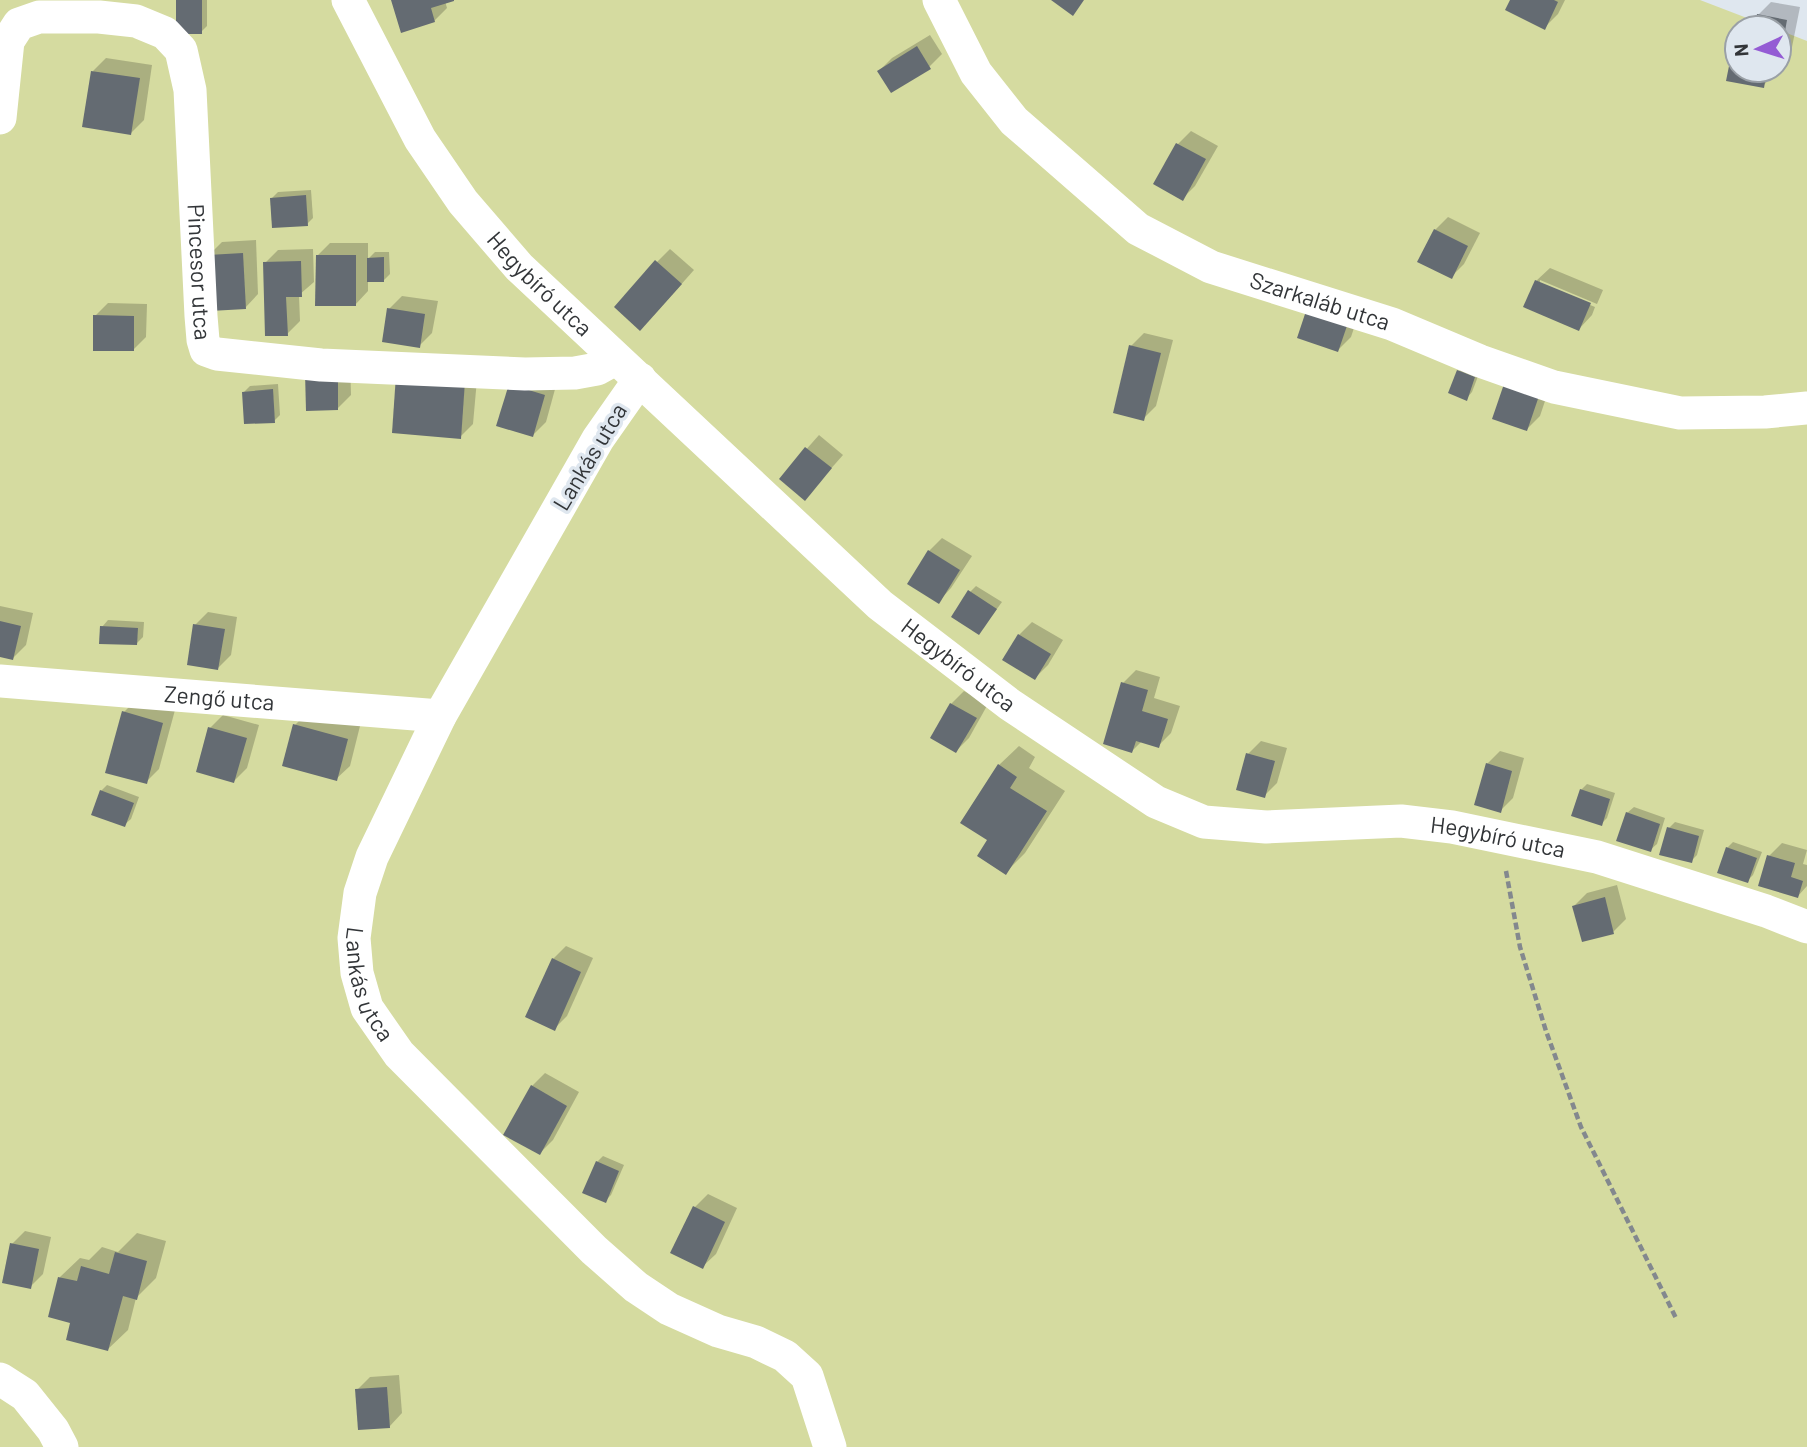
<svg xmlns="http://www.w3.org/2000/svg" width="1807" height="1447" viewBox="0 0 1807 1447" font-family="Barlow,sans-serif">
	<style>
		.green { fill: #d5dba0 }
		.shadow { fill: #0003 }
		.building { fill: #646b72 }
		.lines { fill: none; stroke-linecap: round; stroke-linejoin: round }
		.path { stroke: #83888e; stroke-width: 4.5; stroke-dasharray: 7 3.5; stroke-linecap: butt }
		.street { stroke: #fff; stroke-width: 33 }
		.labels { text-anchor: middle; stroke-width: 7; stroke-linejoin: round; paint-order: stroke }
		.street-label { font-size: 23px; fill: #323538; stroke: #dfe7ef }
	</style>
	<rect width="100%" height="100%" fill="#dfe7ef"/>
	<!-- green -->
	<polygon class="green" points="0,0 1700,0 1773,28 1737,28 1737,70 1779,70 1779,30 1807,41 1807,1447 0,1447"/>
	<!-- shadow -->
	<g class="shadow">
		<polygon points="178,0 207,0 207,26 201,32"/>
		<polygon points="393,0 450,0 445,1 447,8 434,21"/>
		<polygon points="1512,0 1565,0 1558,14 1545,27"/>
		<polygon points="1771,2 1800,7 1791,52 1779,65 1779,28 1756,28 1758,15"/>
		<polygon points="930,35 942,54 929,67 879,71 892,58"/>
		<polygon points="1737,44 1737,70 1777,70 1763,86 1728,79 1735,46"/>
		<polygon points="106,58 152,65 144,120 131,133 93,71"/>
		<polygon points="1191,131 1218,146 1195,186 1182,199 1155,183 1178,144"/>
		<polygon points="311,190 313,218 307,224 272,198 278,192"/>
		<polygon points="1448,217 1480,233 1464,264 1451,277 1435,230"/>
		<polygon points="256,240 258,294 245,308 209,255 222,242"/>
		<polygon points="330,243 368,243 368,259 375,252 389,252 390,274 384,280 368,280 368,291 355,305 317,256"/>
		<polygon points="313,249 314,282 299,295 300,321 287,334 265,263 278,250"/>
		<polygon points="670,249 694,270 653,316 657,262"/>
		<polygon points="1550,268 1603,290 1597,304 1540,280 1540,284 1595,307 1592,315 1579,329 1536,281"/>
		<polygon points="1323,293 1361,307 1351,337 1338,350"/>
		<polygon points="402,296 438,301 432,333 419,346 389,309"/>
		<polygon points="108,303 147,304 146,337 133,350 95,316"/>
		<polygon points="1144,333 1173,340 1156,406 1143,419 1131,346"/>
		<polygon points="350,359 351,395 338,408 308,409"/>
		<polygon points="1465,365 1480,371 1472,392 1466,399 1459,371"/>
		<polygon points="478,368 473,424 460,437 394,432"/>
		<polygon points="1552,380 1540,416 1527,429 1506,382"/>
		<polygon points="557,382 546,422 533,435 510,385"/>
		<polygon points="278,384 280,415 274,421 244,392 250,386"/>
		<polygon points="819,435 843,455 805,498 781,478"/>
		<polygon points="942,538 972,556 951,588 938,602 909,583 929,551"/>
		<polygon points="976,586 1002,602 979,633 970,592"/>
		<polygon points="0,606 33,613 26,645 13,658 0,655"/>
		<polygon points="208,612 237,617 231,655 218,668 195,625"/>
		<polygon points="108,620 144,622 143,637 137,643 102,627"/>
		<polygon points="1032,622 1063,640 1048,665 1035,678 1019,635"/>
		<polygon points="1136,670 1160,677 1154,698 1180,706 1171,733 1158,746 1142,741 1132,751 1123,683"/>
		<polygon points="964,691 988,704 969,738 956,751 951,704"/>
		<polygon points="137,699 175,710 159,769 146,782 124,712"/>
		<polygon points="308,712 360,726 350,766 336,779 295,725"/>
		<polygon points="223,715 259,725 247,768 234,781 210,728"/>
		<polygon points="1261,741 1287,748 1277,783 1264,796 1248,754"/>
		<polygon points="1019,746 1035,757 1029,768 1065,791 1025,853 1006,872 990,839 999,765"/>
		<polygon points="1500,751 1524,758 1513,798 1500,811 1487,764"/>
		<polygon points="1587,784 1615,793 1607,818 1601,824 1581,790"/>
		<polygon points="107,785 139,797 131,819 124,825 101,791"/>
		<polygon points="1634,807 1665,818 1657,844 1650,850 1627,813"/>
		<polygon points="1675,822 1704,830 1697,855 1691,861 1669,828"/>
		<polygon points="1733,842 1762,852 1753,875 1747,881 1727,848"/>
		<polygon points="1782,843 1807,850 1803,864 1807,865 1807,886 1798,896 1769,856"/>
		<polygon points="1617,885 1626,919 1613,932 1574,906 1587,893"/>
		<polygon points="566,946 593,958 567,1016 554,1029 553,959"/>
		<polygon points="545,1073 579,1092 553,1140 540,1153 532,1086"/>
		<polygon points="603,1156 624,1165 611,1195 605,1201 597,1162"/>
		<polygon points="708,1194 737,1208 716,1254 702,1267 695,1207"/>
		<polygon points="25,1231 51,1237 43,1274 30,1287 12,1244"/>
		<polygon points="137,1233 166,1241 156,1278 136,1298 128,1330 108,1349 72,1322 60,1277 80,1258 89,1260 102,1247 118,1252"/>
		<polygon points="399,1375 402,1413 389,1427 357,1390 370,1377"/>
	</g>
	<!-- building -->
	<g class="building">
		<rect x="176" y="0" width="26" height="34"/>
		<polygon points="391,0 454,0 454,1 431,8 435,22 401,33"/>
		<polygon points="1051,0 1084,0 1073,16"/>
		<polygon points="1510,0 1554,0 1558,2 1545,30 1505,10"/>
		<polygon points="1757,14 1787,20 1780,59 1779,28 1754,28"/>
		<polygon points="917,46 931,69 891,93 877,71"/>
		<polygon points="1733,46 1737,46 1737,70 1767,70 1764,88 1726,81"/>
		<polygon points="91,71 140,78 131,135 82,127"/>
		<polygon points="1176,143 1206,159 1183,201 1153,184"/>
		<polygon points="306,195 308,226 272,228 270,198"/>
		<polygon points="1434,229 1468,246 1452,279 1417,262"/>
		<polygon points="243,253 246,309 210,311 208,255"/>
		<polygon points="316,255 356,255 356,306 315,306"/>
		<polygon points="384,257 384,282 367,282 367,258"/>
		<polygon points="655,260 682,284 640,331 614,307"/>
		<polygon points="301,261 302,297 286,297 288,336 265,336 263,262"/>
		<polygon points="1535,280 1591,303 1579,331 1523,307"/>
		<polygon points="1308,305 1349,320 1338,352 1297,338"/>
		<polygon points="387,308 425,314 420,348 382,342"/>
		<polygon points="93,315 134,316 134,351 93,351"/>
		<polygon points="1129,345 1161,353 1144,421 1113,413"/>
		<polygon points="1457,370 1475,377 1467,401 1448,393"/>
		<polygon points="338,371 338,410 306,411 305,372"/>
		<polygon points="396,375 465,381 461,439 392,433"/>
		<polygon points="1505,381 1540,393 1527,431 1492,419"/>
		<polygon points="509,384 545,395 533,437 496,426"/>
		<polygon points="273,389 275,423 244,424 242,392"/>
		<polygon points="805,447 832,468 805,501 779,479"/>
		<polygon points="928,550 960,570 939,604 907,584"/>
		<polygon points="968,590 997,609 979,635 951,617"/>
		<polygon points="0,621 21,626 13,660 0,657"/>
		<polygon points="193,624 225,629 218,670 187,665"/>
		<polygon points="100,626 138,628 137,645 99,644"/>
		<polygon points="1018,634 1051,654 1035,680 1002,660"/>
		<polygon points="1121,682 1148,690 1142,711 1168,719 1159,748 1136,741 1132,753 1103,744"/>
		<polygon points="950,703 977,718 956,753 930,738"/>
		<polygon points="122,711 163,723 147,784 105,773"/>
		<polygon points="293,724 348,739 337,781 282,766"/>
		<polygon points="208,727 247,738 234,783 196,772"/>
		<polygon points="1246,753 1275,761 1265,798 1236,790"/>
		<polygon points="1486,763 1512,771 1501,813 1474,805"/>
		<polygon points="998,764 1017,777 1010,788 1047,811 1006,875 977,856 987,840 960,823"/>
		<polygon points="1580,789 1610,799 1602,826 1571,816"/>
		<polygon points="100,790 134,803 125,827 91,815"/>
		<polygon points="1626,812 1660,824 1651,852 1616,841"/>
		<polygon points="1667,827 1699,836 1692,863 1659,855"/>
		<polygon points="1726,847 1757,858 1748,883 1717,873"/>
		<polygon points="1767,855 1795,863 1791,877 1803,881 1798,898 1758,886"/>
		<polygon points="1605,897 1614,934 1582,942 1572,906"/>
		<polygon points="552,958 581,972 555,1031 525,1017"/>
		<polygon points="531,1085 567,1106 540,1155 503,1135"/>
		<polygon points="596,1161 619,1171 606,1203 582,1193"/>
		<polygon points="693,1206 725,1222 703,1269 670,1253"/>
		<polygon points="10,1243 39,1249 31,1289 2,1283"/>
		<polygon points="115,1252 147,1261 137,1300 123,1296 108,1351 66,1340 70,1323 48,1317 58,1277 77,1281 81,1266 109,1274"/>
		<polygon points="387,1387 390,1428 358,1430 355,1389"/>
	</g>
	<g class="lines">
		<!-- path -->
		<polyline class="path" points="1506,871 1520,947 1546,1031 1581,1127 1676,1318"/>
		<!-- street -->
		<g class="street">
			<path id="s1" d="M348 0 420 139 463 202 519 267 880 605 1009 704 1156 802 1204 822 1266 827 1401 821 1452 827 1597 857 1766 911 1807 927"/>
			<path id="s2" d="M939 0 976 73 1014 121 1138 229 1211 267 1392 324 1480 361 1554 387 1680 413 1765 412 1807 408"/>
			<path id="s3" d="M0 118 8 41 19 24 39 17H99L136 21 165 33 181 50 190 90 201 316 203 340 206 350 217 354 321 365 525 374 575 373 597 369 615 359"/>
			<path id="s4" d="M640 379 598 439 440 716 372 857 360 893 354 938 357 973 367 1008 399 1054 594 1250 636 1287 669 1309 718 1331 756 1342 785 1356 807 1376 830 1447"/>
			<path id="s5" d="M0 681 440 716"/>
			<polyline points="0,1379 25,1395 53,1430 62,1447"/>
		</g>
	</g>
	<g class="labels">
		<!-- street labels -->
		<g class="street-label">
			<text dy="8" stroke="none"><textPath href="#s3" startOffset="494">Pincesor utca</textPath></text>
			<text dy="8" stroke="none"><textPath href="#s1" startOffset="345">Hegybíró utca</textPath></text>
			<text dy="8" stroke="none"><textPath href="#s2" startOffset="504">Szarkaláb utca</textPath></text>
			<text transform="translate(590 457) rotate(-59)" y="8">Lankás utca</text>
			<text dy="8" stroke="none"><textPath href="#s1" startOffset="912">Hegybíró utca</textPath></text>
			<text dy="8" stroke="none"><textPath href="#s5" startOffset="220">Zengő utca</textPath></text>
			<text dy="8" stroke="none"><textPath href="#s1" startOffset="1500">Hegybíró utca</textPath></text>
			<text dy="8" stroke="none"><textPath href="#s4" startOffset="681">Lankás utca</textPath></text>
		</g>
	</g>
	<!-- north arrow -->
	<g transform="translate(1758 49) rotate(266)"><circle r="33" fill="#dfe7ef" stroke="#9aa0a6" stroke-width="2"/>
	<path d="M0-5L12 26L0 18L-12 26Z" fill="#945cd4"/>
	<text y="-10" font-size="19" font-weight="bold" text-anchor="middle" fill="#323538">N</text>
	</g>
</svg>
